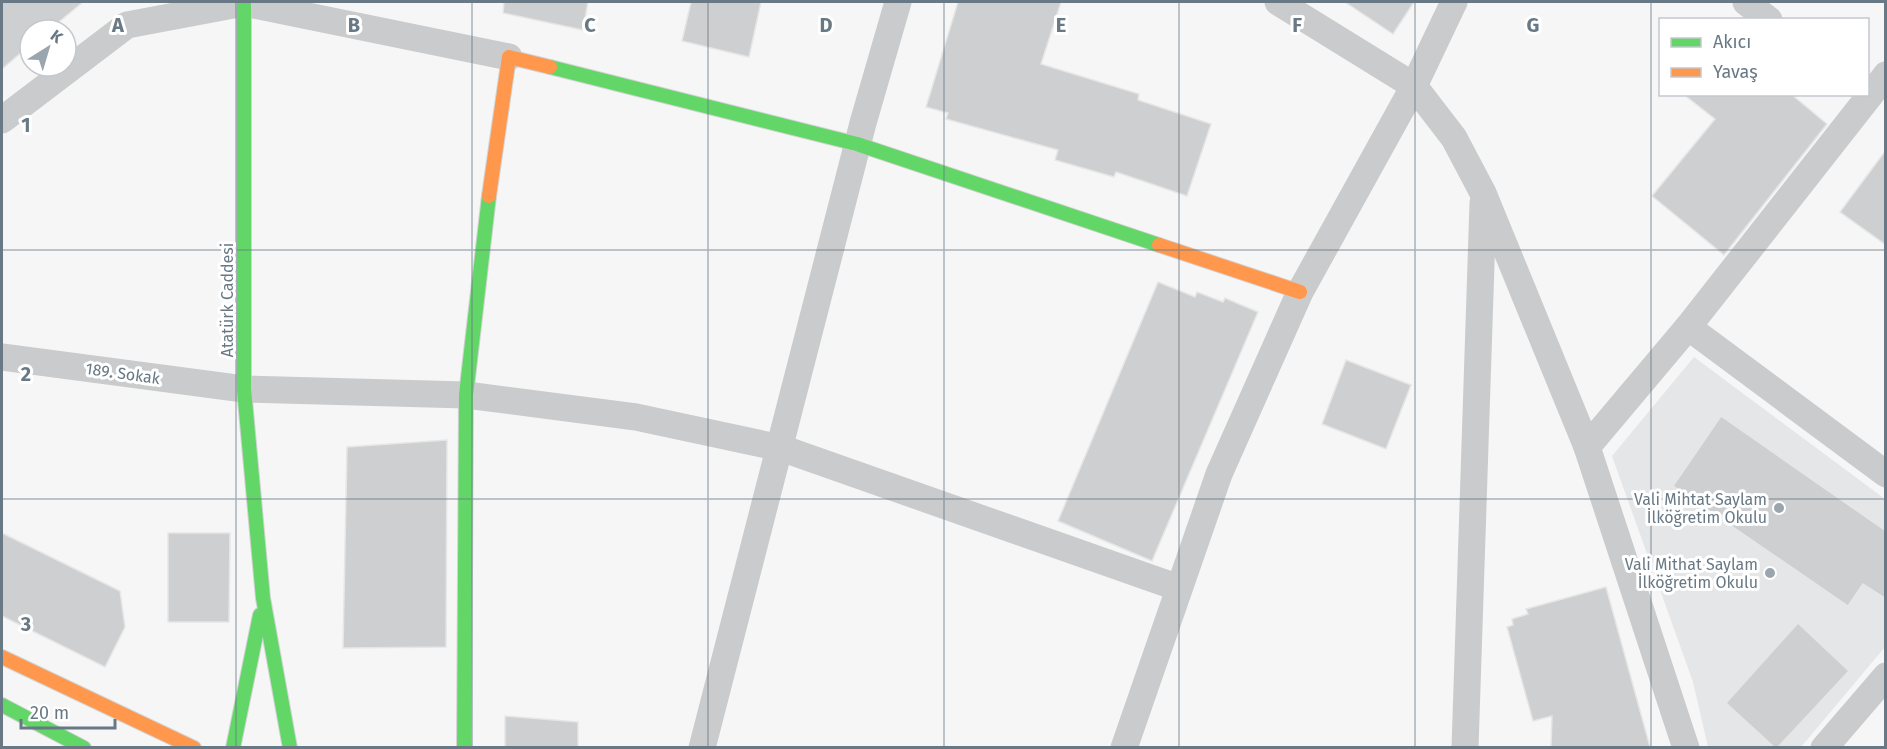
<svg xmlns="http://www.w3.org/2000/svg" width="1887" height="749" viewBox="0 0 1887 749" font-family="'Fira Sans',sans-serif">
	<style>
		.built { fill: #e5e6e7 }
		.building { fill: #cecfd0; stroke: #e6e6e6; stroke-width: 1.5 }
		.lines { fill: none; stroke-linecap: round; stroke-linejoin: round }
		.fast-casing { stroke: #d2d3d4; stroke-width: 16 }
		.slow-casing { stroke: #d2d3d4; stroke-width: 16 }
		.street { stroke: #c9cbcc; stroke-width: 27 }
		.fast { stroke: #63d668; stroke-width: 14 }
		.slow { stroke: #ff974d; stroke-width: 14 }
		.grid { fill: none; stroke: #687985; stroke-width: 1.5; stroke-opacity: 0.55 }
		.poi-dot { fill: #9aa5ad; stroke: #fff; stroke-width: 2 }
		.labels { text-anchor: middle; stroke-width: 6; stroke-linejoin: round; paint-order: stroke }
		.street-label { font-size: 16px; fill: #687985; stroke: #fff }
		.poi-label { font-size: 16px; fill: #687985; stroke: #fff; text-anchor: end }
		.grid-label { font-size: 20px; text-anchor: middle; font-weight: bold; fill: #687985; stroke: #fff; stroke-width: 6; stroke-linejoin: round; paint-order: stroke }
	</style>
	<rect width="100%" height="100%" fill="#f6f6f6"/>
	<!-- built -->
	<polygon class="built" points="1694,357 1885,499 1885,647 1801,747 1708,747 1693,682 1612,456"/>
	<!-- building -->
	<g class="building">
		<polygon points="2,2 83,2 49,30 30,30 30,45 2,69"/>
		<polygon points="504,2 588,2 583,30 503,13"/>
		<polygon points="691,2 761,2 749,57 682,41"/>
		<polygon points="958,2 1061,2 1041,64 1139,94 1138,100 1211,124 1187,196 1116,172 1114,177 1055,160 1058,150 946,119 948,113 926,107"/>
		<polygon points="1345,2 1414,2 1393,34"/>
		<polygon points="1683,94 1791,94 1827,124 1724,255 1652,196 1715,119"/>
		<polygon points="1886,150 1886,245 1840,212"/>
		<polygon points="1158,282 1195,297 1197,292 1223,302 1225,298 1258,312 1152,561 1058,521"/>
		<polygon points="1346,360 1411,385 1386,449 1322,424"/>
		<polygon points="1721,416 1886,531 1886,599 1863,584 1848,606 1673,486"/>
		<polygon points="447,440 446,647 343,648 347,447"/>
		<polygon points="2,533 120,591 125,627 105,667 2,616"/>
		<polygon points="168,533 230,533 229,622 168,622"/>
		<polygon points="1606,587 1650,747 1551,747 1552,716 1533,721 1507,627 1513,625 1512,619 1528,614 1526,609"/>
		<polygon points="1798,623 1849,671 1778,747 1774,747 1726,703"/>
		<polygon points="505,716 578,722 578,747 505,747"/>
	</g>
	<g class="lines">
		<defs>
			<g id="fast">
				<polyline points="244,2 244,389 263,598 290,748"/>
				<polyline points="550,67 857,144 1159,245"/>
				<polyline points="2,705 84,748"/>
				<polyline points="233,748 260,615"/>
				<polyline points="464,748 466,395 489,196"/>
			</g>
			<g id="slow">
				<polyline points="489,196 509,57 550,67"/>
				<polyline points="1159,245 1300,292"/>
				<polyline points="2,657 194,748"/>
			</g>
		</defs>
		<!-- fast casing -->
		<use href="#fast" class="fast-casing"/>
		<!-- slow casing -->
		<use href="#slow" class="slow-casing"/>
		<!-- street -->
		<g class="street">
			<polyline points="1278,2 1414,86 1454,138 1483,193 1587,447 1686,748"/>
			<polyline points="1746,2 1769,20"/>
			<polyline points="2,120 127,25 244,3 509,57"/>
			<polyline points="1688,327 1886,474"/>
			<polyline points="2,357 244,389 466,395 636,417 781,448 1179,588"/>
			<polyline points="1587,447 1688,327 1886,75"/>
			<polyline points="702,748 863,123 898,2"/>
			<polyline points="1124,748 1219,474 1300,292 1414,86 1454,2"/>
			<polyline points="1465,748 1483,203"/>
			<polyline points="1824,748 1886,676"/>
		</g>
		<!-- fast -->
		<use href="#fast" class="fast"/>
		<!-- slow -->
		<use href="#slow" class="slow"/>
	</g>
	<!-- grid -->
	<path class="grid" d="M236 2V748M472 2V748M708 2V748M944 2V748M1179 2V748M1415 2V748M1651 2V748M2 250H1886M2 499H1886"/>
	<!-- markers -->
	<g class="poi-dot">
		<circle cx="1779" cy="508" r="6"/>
		<circle cx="1770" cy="573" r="6"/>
	</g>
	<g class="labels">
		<!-- street labels -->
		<g class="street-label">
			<text transform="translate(227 300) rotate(-90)" y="6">Atatürk Caddesi</text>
			<text transform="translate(123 373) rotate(8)" y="6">189. Sokak</text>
		</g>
		<!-- poi labels -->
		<g class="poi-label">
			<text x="1767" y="505">Vali Mihtat Saylam<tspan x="1767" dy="18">İlköğretim Okulu</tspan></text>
			<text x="1758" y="570">Vali Mithat Saylam<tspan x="1758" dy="18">İlköğretim Okulu</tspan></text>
		</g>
	</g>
	<g class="grid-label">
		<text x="118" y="32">A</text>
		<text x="354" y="32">B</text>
		<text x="590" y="32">C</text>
		<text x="826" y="32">D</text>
		<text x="1061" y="32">E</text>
		<text x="1297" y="32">F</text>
		<text x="1533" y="32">G</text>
		<text x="26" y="132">1</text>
		<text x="26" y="381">2</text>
		<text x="26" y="631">3</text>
	</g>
	<!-- border -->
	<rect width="1887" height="749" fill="none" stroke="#687985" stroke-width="6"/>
	<!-- legend -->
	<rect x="1659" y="18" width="210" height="78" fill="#ffffff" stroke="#c3c9ce" stroke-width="1.5"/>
	<rect x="1671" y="38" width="30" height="9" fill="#63d668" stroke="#c3c9ce" stroke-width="1.5"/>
	<text x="1713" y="48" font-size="18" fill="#687985">Akıcı</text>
	<rect x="1671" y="68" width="30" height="9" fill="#ff974d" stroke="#c3c9ce" stroke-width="1.5"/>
	<text x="1713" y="78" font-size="18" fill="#687985">Yavaş</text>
	<!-- north arrow -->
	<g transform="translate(48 48) rotate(37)"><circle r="28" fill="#ffffff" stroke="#c3c9ce" stroke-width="1.5"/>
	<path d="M0-4.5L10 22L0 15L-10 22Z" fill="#9aa5ad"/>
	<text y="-9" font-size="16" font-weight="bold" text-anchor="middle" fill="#687985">K</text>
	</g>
	<!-- scale -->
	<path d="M21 719v9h94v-9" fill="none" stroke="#687985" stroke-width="3"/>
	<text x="30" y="719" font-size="18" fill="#687985" stroke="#ffffff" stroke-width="4.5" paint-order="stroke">20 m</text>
</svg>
